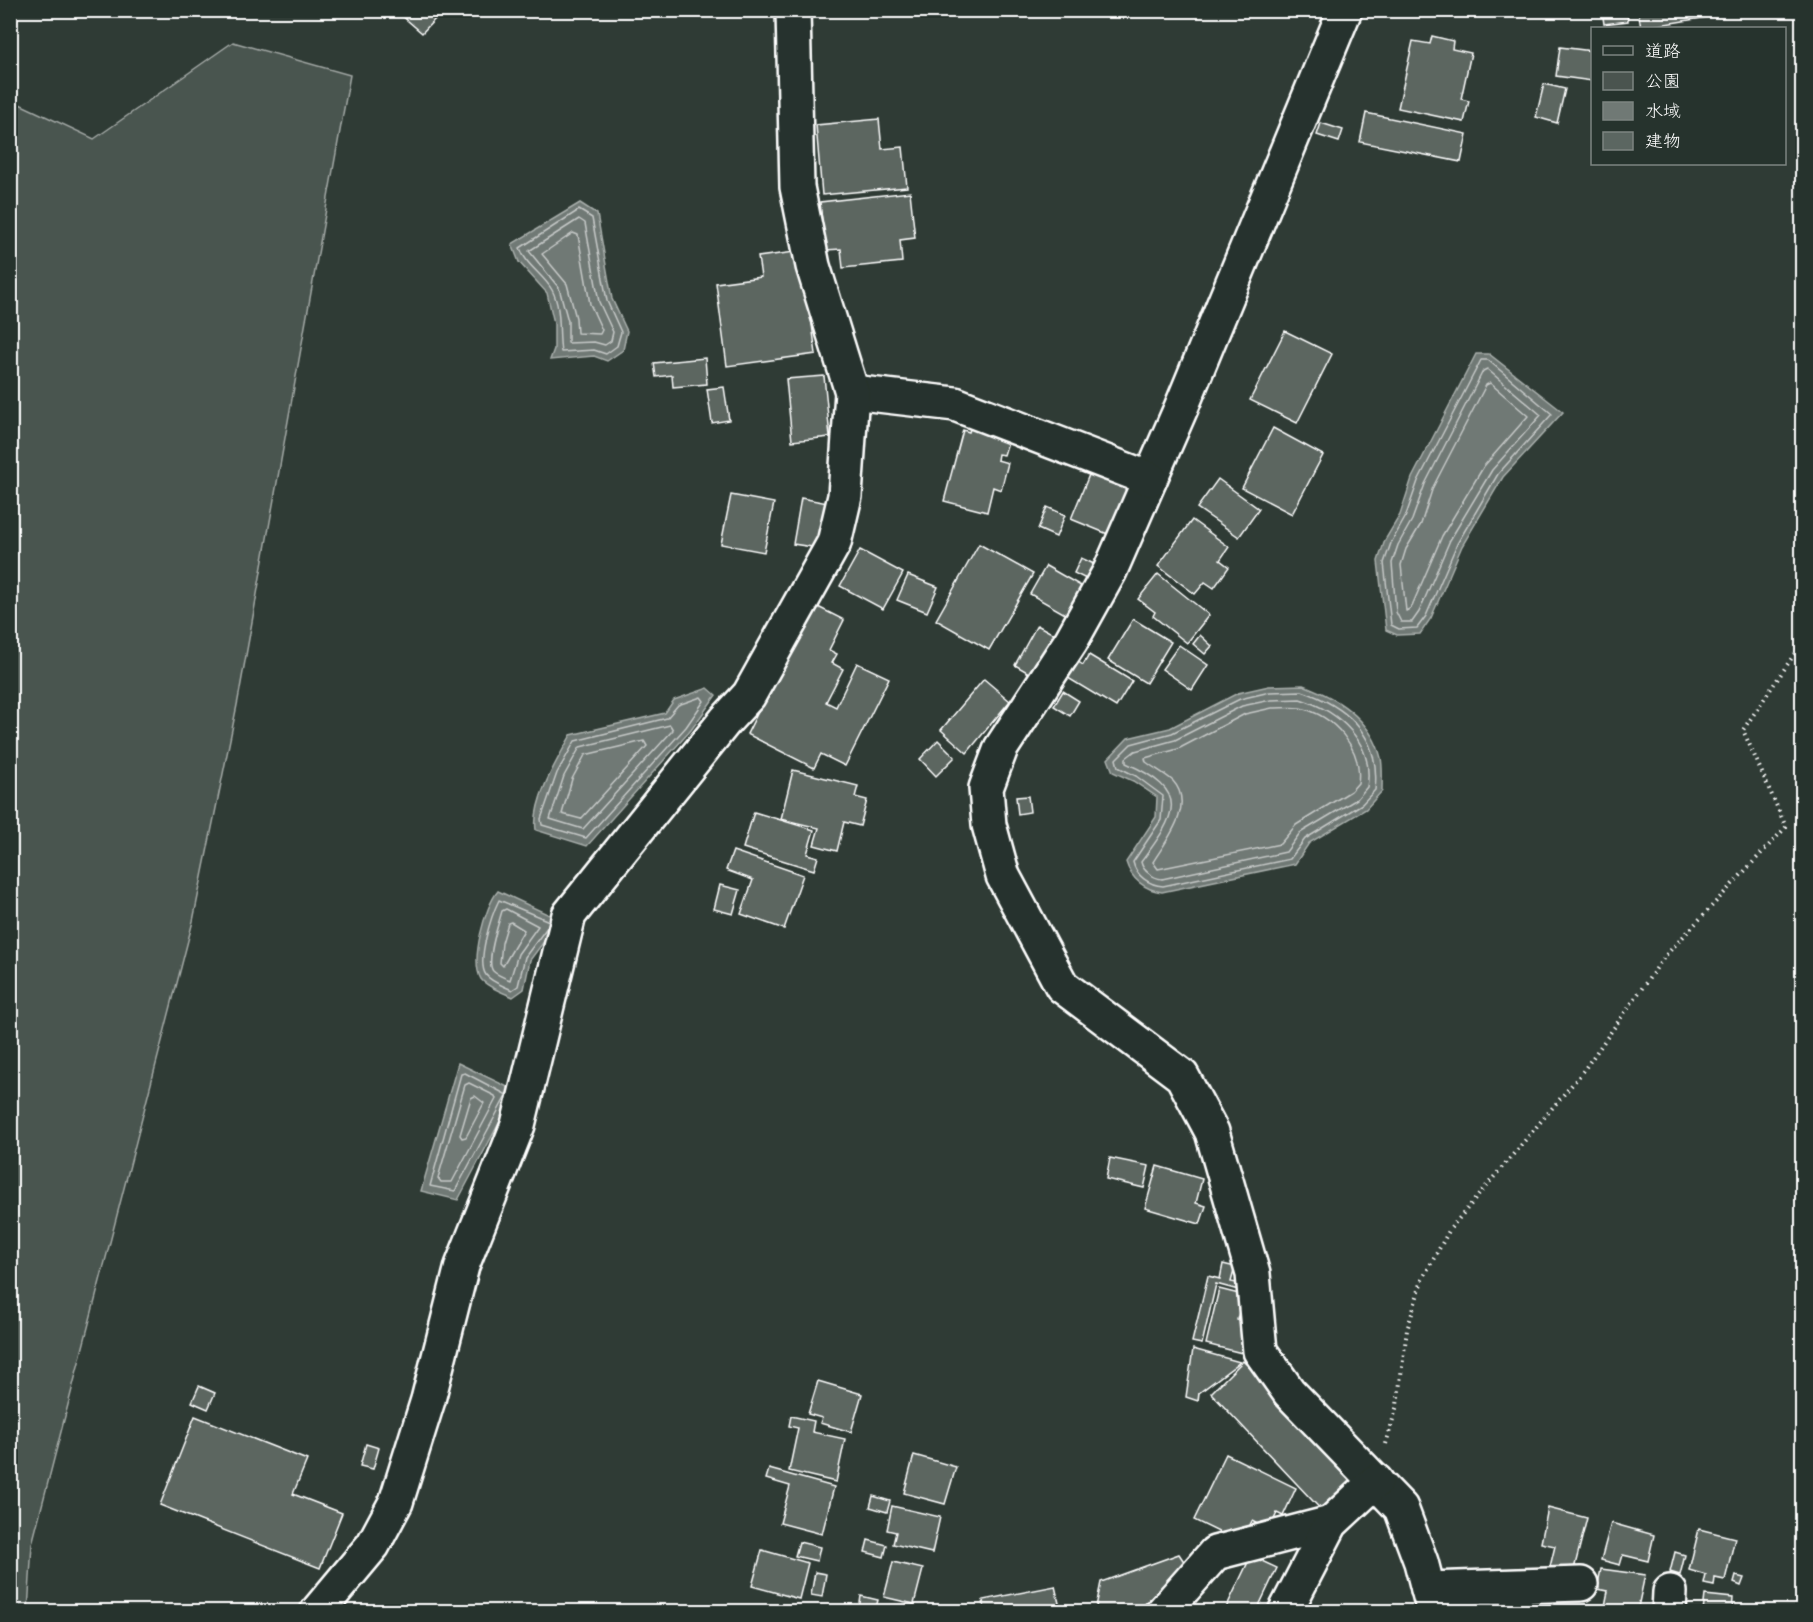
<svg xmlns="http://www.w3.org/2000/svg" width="1813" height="1622" viewBox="0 0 1813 1622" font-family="'Patrick Hand','Klee One',sans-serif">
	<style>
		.green { fill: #4a544f; stroke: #a4aaa7; stroke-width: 1.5 }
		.water { fill: #707975; stroke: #a9afac; stroke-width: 1.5 }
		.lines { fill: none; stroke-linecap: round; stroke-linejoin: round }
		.shore { stroke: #c6c9c8; stroke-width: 1.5 }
		.building { fill: #5b6661; stroke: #fff; stroke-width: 1.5 }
		.street-casing { stroke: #fff; stroke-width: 38 }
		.path { stroke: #fff; stroke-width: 4; stroke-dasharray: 1.5 4.5; stroke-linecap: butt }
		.street { stroke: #26332d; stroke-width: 33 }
	</style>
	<rect width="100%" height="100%" fill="#2f3b35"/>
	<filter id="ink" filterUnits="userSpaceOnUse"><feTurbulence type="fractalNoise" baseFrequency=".0167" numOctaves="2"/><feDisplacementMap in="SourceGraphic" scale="12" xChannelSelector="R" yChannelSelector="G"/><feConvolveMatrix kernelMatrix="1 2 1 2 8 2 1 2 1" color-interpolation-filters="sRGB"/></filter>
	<g filter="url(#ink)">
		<!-- green -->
		<polygon class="green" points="233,42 350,75 238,700 193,921 32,1544 28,1611 11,1611 11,100 94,139"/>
		<!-- water -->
		<g class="water">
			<polygon points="580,203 597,214 612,299 627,331 623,350 607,361 594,356 550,360 554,349 554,323 547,293 519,262 512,244"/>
			<polygon points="1476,354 1489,354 1563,412 1503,477 1462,546 1431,618 1420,634 1397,635 1386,630 1378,561 1385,540 1400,515 1412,478"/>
			<path d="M1303 685C1338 698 1371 719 1381 758 1383 768 1382 781 1382 791L1366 809 1309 843 1295 864 1162 892C1145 890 1131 879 1126 862L1156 817 1157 797 1133 781 1113 772 1108 759 1128 738 1170 728 1238 693 1269 686Z"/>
			<path d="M708 688 716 695 691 730 587 846 536 830C532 801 557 760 571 735L665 713 674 700Z"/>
			<path d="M498 891 560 920 530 960 524 989 513 997C504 993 487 987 481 979 470 961 485 906 498 891Z"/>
			<polygon points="458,1063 516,1091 458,1200 421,1191"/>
		</g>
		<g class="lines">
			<!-- shore -->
			<g class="shore">
				<path d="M579 210 592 218 607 301 621 332 617 346 606 354 594 350 561 352C558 332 562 309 552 290 543 274 526 266 520 248Z"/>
				<polygon points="579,219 585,223 599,302 613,332 611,341 605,345 594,342 568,343 568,321 559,288 529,251"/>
				<polygon points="573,233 578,235 590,304 602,330 600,334 577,333 576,318 567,284 542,254"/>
				<polygon points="1481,360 1488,360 1552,414 1498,474 1457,544 1426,616 1417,628 1399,629 1391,625 1384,563 1391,543 1405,518 1418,481"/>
				<polygon points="1487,369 1541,415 1492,470 1450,540 1419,612 1412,622 1401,622 1396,612 1392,563 1398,545 1412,520 1425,484 1483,371"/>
				<polygon points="1490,383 1528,416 1484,466 1442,536 1411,608 1406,611 1401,565 1406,549 1421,524 1433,487 1486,385"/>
				<path d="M1302 691C1348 707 1381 737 1375 790L1362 804 1305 839 1290 859 1163 886C1149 885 1136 876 1133 862L1161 820 1163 796 1136 776 1118 767 1116 759 1131 744 1172 733 1240 699 1270 692Z"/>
				<polygon points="701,697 704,701 686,727 586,838 542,825 541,819 557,773 575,741 667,718 678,705"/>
				<path d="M1300 699C1339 711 1375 743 1367 787L1357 799 1300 833 1286 852 1162 879C1153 878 1143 871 1141 862 1177 814 1191 792 1126 763V758L1135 751 1175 740 1242 706 1271 700Z"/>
				<path d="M1272 708C1281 708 1292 707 1300 708 1334 715 1363 749 1358 783L1351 791 1296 825 1280 844 1158 869 1153 862C1165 842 1196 806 1173 781 1165 774 1154 768 1146 762L1145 758 1178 749 1245 714Z"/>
				<polygon points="670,725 673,730 583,829 550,819 564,776 580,747"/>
				<polygon points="644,741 647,746 581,819 562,814 572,779 585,755"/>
				<path d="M506 909 538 926 518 954 510 980C505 978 497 975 493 971 485 962 499 922 502 911Z"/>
				<polygon points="511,922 524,930 503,966 500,963 502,943 508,923"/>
				<path d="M548 926 525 957 518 986 512 990C504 986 491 982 486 975 476 961 492 914 499 900L549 921"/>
				<polygon points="469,1083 495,1096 496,1099 452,1182 441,1182 438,1178 465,1085"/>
				<polygon points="475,1096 484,1103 466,1137 462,1138 460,1135 471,1098"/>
				<polyline points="506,1096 455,1191 430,1186 461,1074 465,1073 507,1095"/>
			</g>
		</g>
		<!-- building -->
		<g class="building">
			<polygon points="402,10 428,10 436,18 422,33 400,14"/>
			<polygon points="1602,10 1627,10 1628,21 1604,24"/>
			<polygon points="1638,10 1738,10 1738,12 1641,28"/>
			<polygon points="1432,36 1453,41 1452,49 1471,53 1461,99 1469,101 1464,122 1398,108 1413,41 1430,44"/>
			<polygon points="1560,47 1592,51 1592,81 1556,76"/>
			<polygon points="1544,84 1565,89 1557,123 1536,117"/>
			<polygon points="1366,113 1467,134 1461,162 1360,142"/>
			<polygon points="879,119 882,149 903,147 907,187 822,195 816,125"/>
			<polygon points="1321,123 1343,130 1339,142 1317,135"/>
			<polygon points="910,192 915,238 900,240 902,262 843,268 841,249 825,250 820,202"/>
			<polygon points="802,251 816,354 727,366 716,283 761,277 758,257"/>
			<polygon points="1285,331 1332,354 1297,423 1250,400"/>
			<polygon points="705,358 707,384 673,387 672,375 656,377 654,363"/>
			<polygon points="824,376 830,437 792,441 786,379"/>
			<polygon points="724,387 729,420 712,423 707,389"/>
			<polygon points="972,423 1005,432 1003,441 1008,442 1004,455 998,454 997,460 1008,463 1001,490 993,487 987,512 944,501 963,430 969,432"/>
			<polygon points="1273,428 1323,455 1292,514 1242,488"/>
			<polygon points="1091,470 1135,489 1115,537 1071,519"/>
			<polygon points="1218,479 1259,509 1239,537 1197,508"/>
			<polygon points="731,495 774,503 764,552 721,544"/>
			<polygon points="801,498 828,503 819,548 793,544"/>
			<polygon points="1047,507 1065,515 1056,537 1038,529"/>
			<polygon points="1192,520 1229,547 1220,560 1229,567 1214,588 1205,582 1195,594 1158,566"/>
			<polygon points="979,544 1033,574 989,650 936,620"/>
			<polygon points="860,550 903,573 883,609 840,586"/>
			<polygon points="1081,558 1094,564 1088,580 1074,573"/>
			<polygon points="1046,566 1088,590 1072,618 1030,594"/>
			<polygon points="1158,574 1209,615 1187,643 1153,616 1155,612 1138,599"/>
			<polygon points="908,575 938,587 927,612 897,600"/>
			<polygon points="812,604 844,620 829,650 837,654 832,663 843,669 826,702 836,707 857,663 889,678 845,766 821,754 814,768 747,734"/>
			<polygon points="1133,619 1171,642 1146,683 1108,660"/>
			<polygon points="1037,625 1061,638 1039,679 1015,665"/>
			<polygon points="1200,635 1212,646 1205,654 1193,644"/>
			<polygon points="1179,645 1208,665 1192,690 1162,669"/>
			<polygon points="1089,655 1132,681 1116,707 1068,678 1077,661 1083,665"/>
			<polygon points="984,679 1010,701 967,753 941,730"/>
			<polygon points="1063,691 1079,701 1070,716 1054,706"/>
			<polygon points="938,740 955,757 936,776 920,759"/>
			<polygon points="793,770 858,786 855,797 867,800 860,826 844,822 837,851 814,845 819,828 781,819"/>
			<polygon points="1028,796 1030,812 1018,814 1016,797"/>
			<polygon points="754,812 814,830 807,854 818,857 814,870 743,848"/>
			<polygon points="733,851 803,875 784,929 741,914 753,880 726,870"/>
			<polygon points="720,885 740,890 733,914 714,909"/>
			<polygon points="1110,1158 1149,1166 1144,1188 1106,1179"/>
			<polygon points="1157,1166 1202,1179 1196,1203 1206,1206 1200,1224 1145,1208"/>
			<polygon points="1223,1264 1235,1267 1231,1282 1247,1285 1246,1292 1216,1284 1202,1344 1192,1342 1208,1276 1220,1279"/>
			<polygon points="1219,1289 1243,1295 1237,1320 1249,1323 1242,1353 1206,1344"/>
			<polygon points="1193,1349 1240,1362 1199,1393 1198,1401 1186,1397"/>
			<polygon points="1243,1361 1362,1484 1328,1517 1211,1393"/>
			<polygon points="818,1381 862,1394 851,1432 820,1423 822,1418 808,1414"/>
			<polygon points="199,1386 215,1393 208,1409 192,1402"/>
			<polygon points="195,1416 307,1460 293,1494 342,1513 320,1568 160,1505"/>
			<polygon points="791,1416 814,1421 812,1432 845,1439 836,1482 789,1471 798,1428 789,1426"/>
			<polygon points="366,1444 379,1448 373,1469 360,1466"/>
			<polygon points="1226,1454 1296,1488 1283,1516 1277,1513 1269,1530 1252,1521 1241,1543 1194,1520"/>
			<polygon points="914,1455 956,1467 945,1504 904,1493"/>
			<polygon points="769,1469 834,1487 822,1534 780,1523 790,1486 766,1479"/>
			<polygon points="873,1496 890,1501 887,1512 870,1507"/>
			<polygon points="892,1506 940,1517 932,1553 893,1544 896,1532 887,1530"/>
			<polygon points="1548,1508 1587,1518 1571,1581 1548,1575 1555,1546 1541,1543"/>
			<polygon points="1611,1523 1654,1535 1648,1561 1623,1555 1620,1565 1601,1560"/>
			<polygon points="1699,1529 1735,1538 1725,1580 1715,1578 1714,1586 1704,1584 1706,1575 1689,1570"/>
			<polygon points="868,1540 887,1545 884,1557 865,1552"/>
			<polygon points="799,1542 820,1547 817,1561 795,1556"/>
			<polygon points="762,1550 808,1563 799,1599 752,1586"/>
			<polygon points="1675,1552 1685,1555 1680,1575 1670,1572"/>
			<polygon points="1179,1554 1185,1563 1137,1612 1095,1612 1101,1582"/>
			<polygon points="1251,1556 1277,1568 1256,1612 1233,1612 1226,1608"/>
			<polygon points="893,1562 923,1569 914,1604 884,1597"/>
			<polygon points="1601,1569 1645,1575 1637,1612 1604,1611 1608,1591 1597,1589"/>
			<polygon points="815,1572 826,1574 822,1597 811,1595"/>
			<polygon points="1736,1576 1744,1578 1741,1586 1734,1583"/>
			<polygon points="1055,1586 1061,1612 985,1612 983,1600"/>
			<polygon points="1483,1595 1485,1612 1443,1612 1442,1602"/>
			<polygon points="1705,1595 1733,1598 1732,1612 1703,1612"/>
			<polygon points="861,1596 878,1600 875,1612 859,1610"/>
		</g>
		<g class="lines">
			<defs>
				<g id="street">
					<polyline points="1345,10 1181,408 1110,571 1071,641 1001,748 986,788 989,825 1003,876 1062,986 1182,1076 1212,1132 1253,1274 1260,1351 1289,1392 1401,1508 1421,1562 1434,1612"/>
					<polyline points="852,392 955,404 1150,479"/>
					<polyline points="1428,1589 1581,1584"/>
					<polyline points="317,1612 373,1545 396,1502 428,1400 462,1266 518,1125 569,915 725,721 749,695 834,543 845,496 852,392 813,266 797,187 793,10"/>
					<polyline points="1163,1612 1215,1553 1331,1523"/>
					<polyline points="1285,1612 1331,1523 1376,1481"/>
					<polyline points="1669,1612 1670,1592"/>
				</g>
			</defs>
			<!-- street casing -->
			<use href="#street" class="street-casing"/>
			<!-- path -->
			<polyline class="path" points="1386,1444 1397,1405 1407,1330 1422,1280 1450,1229 1581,1074 1665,956 1786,827 1743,730 1802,643"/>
			<!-- street -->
			<use href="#street" class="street"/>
		</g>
	</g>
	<!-- margin -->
	<rect width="1813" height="1622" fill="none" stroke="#26332d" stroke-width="36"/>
	<rect x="18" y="18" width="1777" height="1586" fill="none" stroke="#fff" stroke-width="2" filter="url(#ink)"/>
	<!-- legend -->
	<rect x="1591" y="27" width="195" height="138" fill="#26332d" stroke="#7d8581" stroke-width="1.5"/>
	<rect x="1603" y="46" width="30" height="9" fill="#26332d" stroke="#7d8581" stroke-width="1.5"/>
	<text x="1645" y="57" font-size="18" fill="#ffffff">道路</text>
	<rect x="1603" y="72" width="30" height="18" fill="#4a544f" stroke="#7d8581" stroke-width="1.5"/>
	<text x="1645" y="87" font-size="18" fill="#ffffff">公園</text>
	<rect x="1603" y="102" width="30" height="18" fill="#707975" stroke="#7d8581" stroke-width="1.5"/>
	<text x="1645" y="117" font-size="18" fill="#ffffff">水域</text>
	<rect x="1603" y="132" width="30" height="18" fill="#5b6661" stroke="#7d8581" stroke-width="1.5"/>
	<text x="1645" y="147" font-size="18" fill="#ffffff">建物</text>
</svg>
